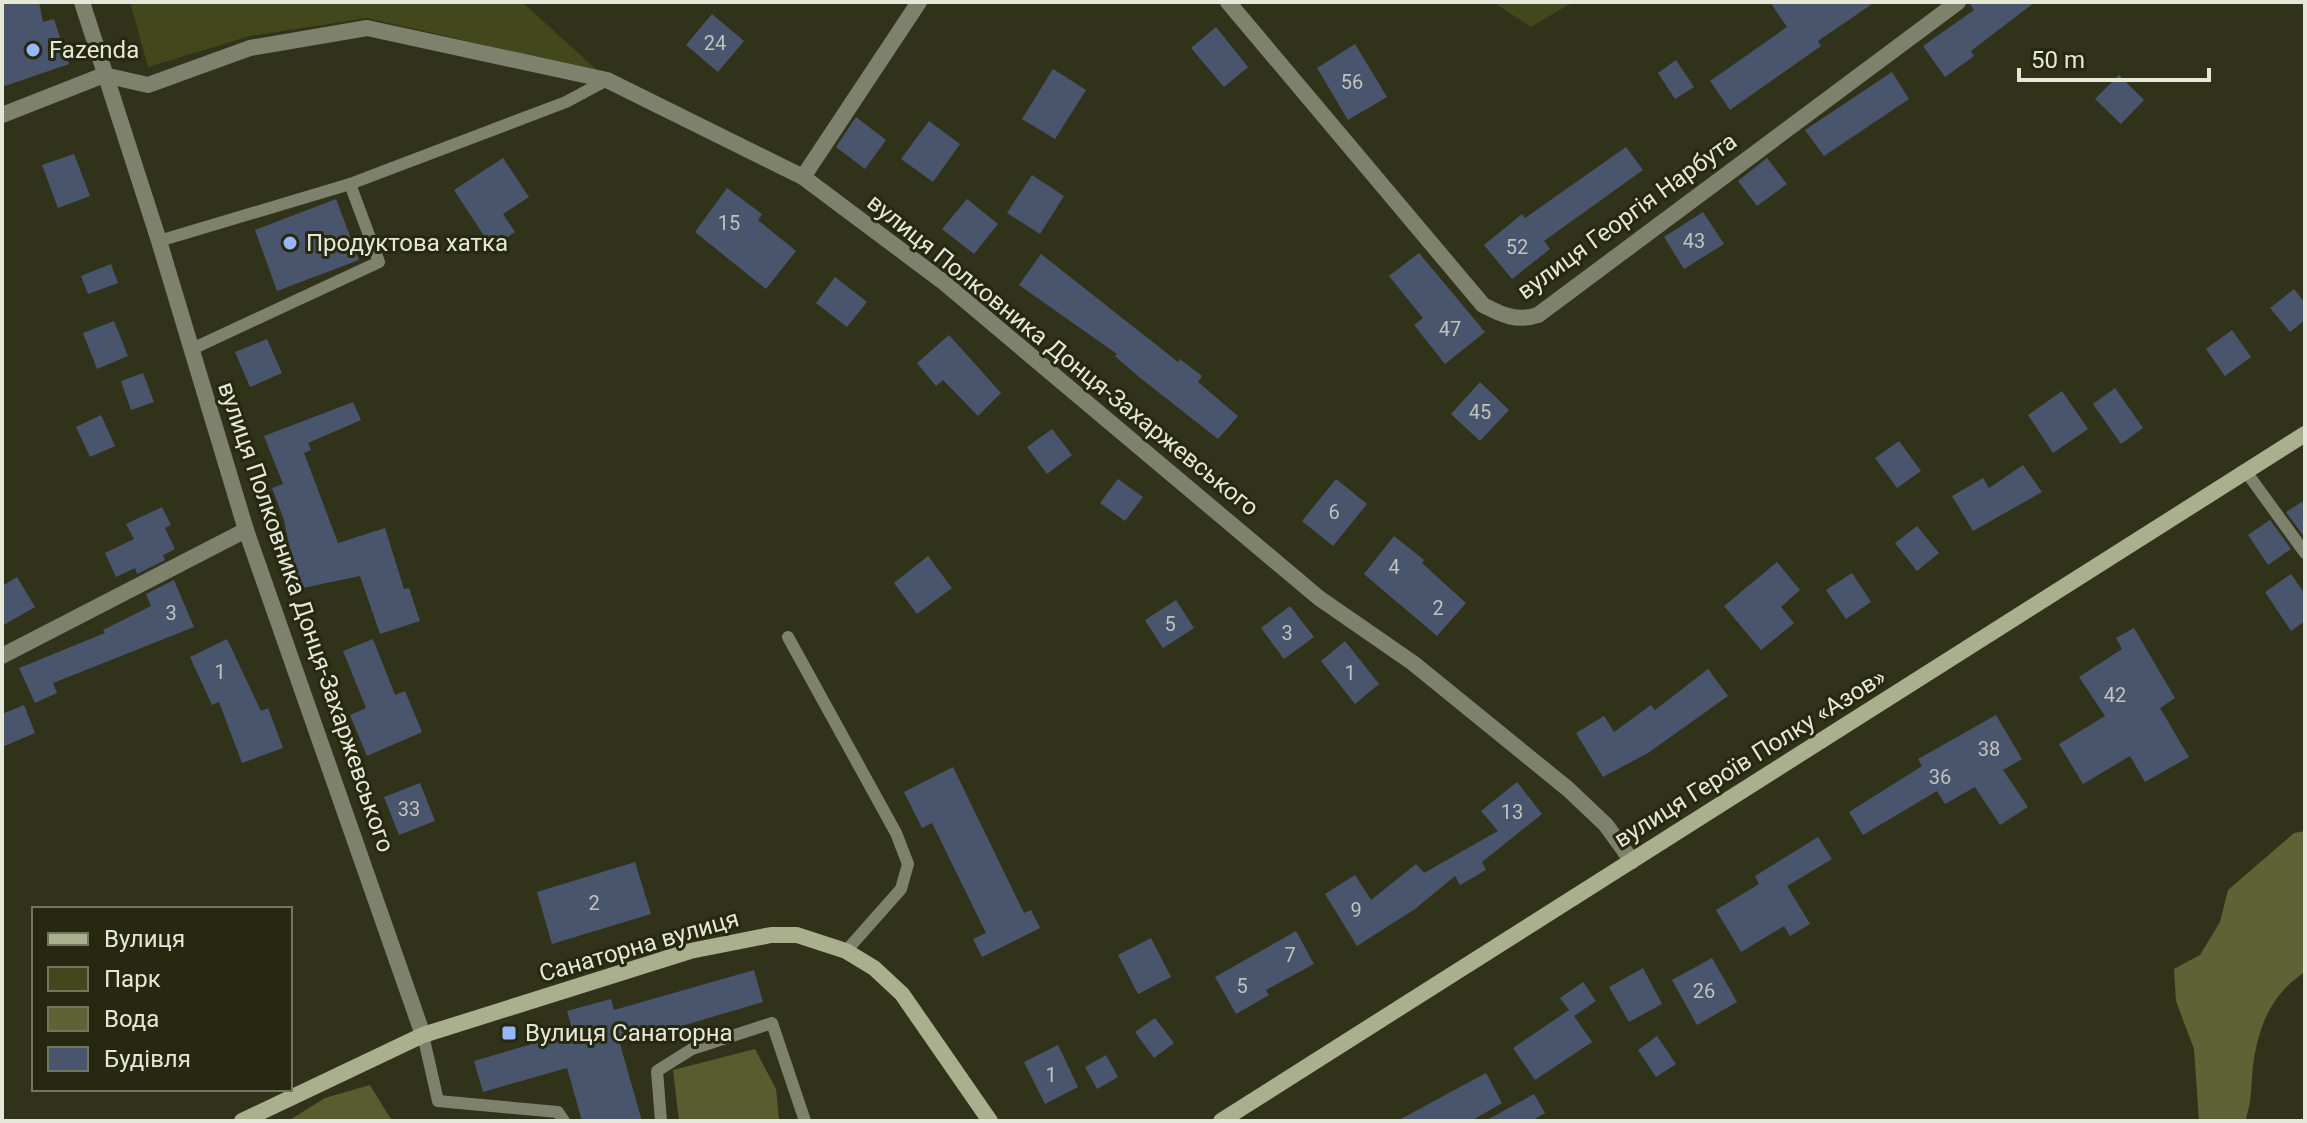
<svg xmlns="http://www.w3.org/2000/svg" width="2307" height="1123" viewBox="0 0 2307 1123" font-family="Roboto,sans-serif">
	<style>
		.green { fill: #42471c }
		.forest { fill: #585d2f }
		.water { fill: #5e6335 }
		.building { fill: #49556c }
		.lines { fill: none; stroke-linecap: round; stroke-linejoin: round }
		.service { stroke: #7e826d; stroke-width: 12 }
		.minor { stroke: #7e826d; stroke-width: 16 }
		.secondary { stroke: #aaaf8e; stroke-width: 16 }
		.poi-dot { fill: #96b6fd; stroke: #262910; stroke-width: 3 }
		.labels { text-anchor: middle; stroke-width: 6; stroke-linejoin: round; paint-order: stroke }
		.number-label { font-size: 20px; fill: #bec3bd }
		.poi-label { font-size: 24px; fill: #e5e8d8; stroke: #262910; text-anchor: start }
		.street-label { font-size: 24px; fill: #e5e8d8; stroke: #262910 }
	</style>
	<rect width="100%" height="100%" fill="#30331a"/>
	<!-- green -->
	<g class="green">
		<polygon points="130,2 522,2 598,71 367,18 250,36 148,67"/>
		<polygon points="1493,2 1573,2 1531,27"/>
	</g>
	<!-- forest -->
	<g class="forest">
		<polygon points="755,1049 776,1089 779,1121 679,1121 673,1070"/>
		<polygon points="370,1085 392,1121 288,1121 325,1098"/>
	</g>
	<!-- water -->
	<path class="water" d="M2305 831V972C2271 994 2258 1027 2253 1066 2251 1085 2252 1103 2245 1121H2199L2194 1049 2176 1001 2174 969 2200 955 2220 922 2228 890 2294 833Z"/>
	<!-- building -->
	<g class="building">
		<polygon points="2,2 39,2 43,22 54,19 69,64 2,87"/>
		<polygon points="1770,2 1875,2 1818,41 1821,46 1730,110 1710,81 1787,27"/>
		<polygon points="1969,2 2035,2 1971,51 1974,56 1945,77 1923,46 1974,10"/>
		<polygon points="712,14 744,41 718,72 686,45"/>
		<polygon points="1216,27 1248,67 1224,87 1191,48"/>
		<polygon points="1355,44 1387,97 1348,120 1317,68"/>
		<polygon points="1676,60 1694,87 1675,99 1658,73"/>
		<polygon points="1053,69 1086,90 1055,139 1022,119"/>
		<polygon points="1892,72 1909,99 1824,156 1805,130"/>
		<polygon points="2119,75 2144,100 2121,124 2095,99"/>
		<polygon points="856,117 886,140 865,169 836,147"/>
		<polygon points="929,121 960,144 933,182 901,159"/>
		<polygon points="1626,147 1643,170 1544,241 1550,249 1512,279 1484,245 1522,214 1525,218"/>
		<polygon points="74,154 90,196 58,208 42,165"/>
		<polygon points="503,158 529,197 503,214 515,232 492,248 454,190"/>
		<polygon points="1767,158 1787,184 1757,206 1738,181"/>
		<polygon points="1032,175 1064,196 1040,234 1007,213"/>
		<polygon points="727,188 762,214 758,220 796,251 766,289 695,232"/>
		<polygon points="336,199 359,260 277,291 255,230"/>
		<polygon points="967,199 998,224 974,254 942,229"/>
		<polygon points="1703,212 1724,244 1684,269 1664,237"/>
		<polygon points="1419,253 1485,332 1445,364 1414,325 1423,318 1389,276"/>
		<polygon points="1041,254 1178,362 1180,359 1202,376 1198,382 1238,416 1218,439 1139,377 1115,356 1117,354 1019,285"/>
		<polygon points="111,264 118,283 88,294 81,276"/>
		<polygon points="835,277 867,302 847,327 816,303"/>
		<polygon points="2294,289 2305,303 2305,320 2290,332 2270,308"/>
		<polygon points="114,321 128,356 97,369 83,333"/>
		<polygon points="2232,330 2251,357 2225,376 2206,349"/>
		<polygon points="949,335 1001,393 978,416 943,380 936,386 917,363"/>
		<polygon points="267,339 282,373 250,387 235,352"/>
		<polygon points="143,373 154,402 131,410 121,381"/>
		<polygon points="1480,382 1509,410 1480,441 1451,414"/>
		<polygon points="2115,388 2143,428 2121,444 2093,404"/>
		<polygon points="2062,391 2088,429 2053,453 2028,415"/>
		<polygon points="353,402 361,420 308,443 311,450 304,453 338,543 385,528 404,589 409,588 420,621 380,634 360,576 298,589 284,520 272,488 283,484 264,436"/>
		<polygon points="101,415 115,446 90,457 76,427"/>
		<polygon points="1052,429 1072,455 1047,474 1027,447"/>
		<polygon points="1899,441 1921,471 1897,488 1875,458"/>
		<polygon points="2023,465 2042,492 1973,531 1952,496 1983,478 1989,488"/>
		<polygon points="1118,479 1143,497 1125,521 1100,503"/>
		<polygon points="1336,479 1367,504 1333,546 1302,521"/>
		<polygon points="2305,500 2305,538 2286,512"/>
		<polygon points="162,507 171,525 165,528 175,549 163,555 165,560 137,574 135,568 116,577 105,553 134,539 126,524"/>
		<polygon points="2270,520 2291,549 2268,565 2248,535"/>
		<polygon points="1917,526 1939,553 1917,571 1895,543"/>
		<polygon points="1394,536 1424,560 1422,563 1466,603 1437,636 1364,574"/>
		<polygon points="928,556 952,588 917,614 894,583"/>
		<polygon points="1777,562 1800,590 1781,607 1794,623 1761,650 1724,606"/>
		<polygon points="1852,573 1871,602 1846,619 1826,590"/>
		<polygon points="2291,574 2305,594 2305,621 2291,631 2265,592"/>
		<polygon points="17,577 35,607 2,626 2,586"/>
		<polygon points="174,580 194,627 53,683 57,693 35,703 19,668 105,633 103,630 151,606 146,594"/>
		<polygon points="1176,600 1194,628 1163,648 1145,620"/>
		<polygon points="1290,606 1314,637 1284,659 1261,628"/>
		<polygon points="2134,628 2175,698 2160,708 2189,757 2145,782 2130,756 2083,784 2059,744 2105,716 2079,677 2122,649 2116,638"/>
		<polygon points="227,639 261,711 268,708 283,748 242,763 219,702 212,705 190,657"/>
		<polygon points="373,639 395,695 405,691 422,732 367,756 350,715 366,708 343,651"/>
		<polygon points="1345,641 1379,684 1355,704 1321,661"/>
		<polygon points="1708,669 1728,696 1648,753 1603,777 1576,733 1604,716 1614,732 1651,705 1655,710"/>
		<polygon points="24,705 35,733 2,747 2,714"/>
		<polygon points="1996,715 2022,759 2003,770 2028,807 2000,825 1975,787 1945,804 1937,791 1863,835 1849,812 1922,766 1918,759"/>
		<polygon points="953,767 1024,913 1031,910 1040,928 982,957 973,939 986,933 932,823 922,828 904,792"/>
		<polygon points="1517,782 1542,814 1482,862 1486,870 1460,885 1455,876 1415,909 1357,946 1325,894 1355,875 1371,900 1416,864 1424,873 1498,831 1481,811"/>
		<polygon points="420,783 435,821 399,835 384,797"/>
		<polygon points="1818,837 1832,859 1787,886 1810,924 1790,936 1784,926 1741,952 1716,910 1759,884 1755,876"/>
		<polygon points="635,862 651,914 552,944 537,892"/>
		<polygon points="1296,931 1314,964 1266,990 1269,995 1236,1014 1215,977"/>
		<polygon points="1151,938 1171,977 1138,994 1118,955"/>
		<polygon points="1712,958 1737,1002 1697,1025 1672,980"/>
		<polygon points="1643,968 1662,1004 1629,1022 1609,987"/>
		<polygon points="754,970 763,1002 620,1044 642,1121 582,1121 567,1068 483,1092 474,1061 573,1032 567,1011 611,999 614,1010"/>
		<polygon points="1583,982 1596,1001 1574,1016 1592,1042 1535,1080 1513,1048 1569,1010 1560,998"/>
		<polygon points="1155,1018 1174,1043 1154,1058 1135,1032"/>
		<polygon points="1657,1036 1676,1064 1656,1077 1638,1050"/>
		<polygon points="1058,1045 1078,1087 1045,1104 1024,1062"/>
		<polygon points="1106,1055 1118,1077 1097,1089 1085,1067"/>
		<polygon points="1486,1073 1502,1103 1471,1121 1397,1121"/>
		<polygon points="1534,1094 1545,1113 1531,1121 1485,1121"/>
	</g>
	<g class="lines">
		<!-- service -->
		<g class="service">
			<polyline points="350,184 566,102 607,80"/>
			<polyline points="159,241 350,184 379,262 192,349"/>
			<polyline points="2247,473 2305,553"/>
			<polyline points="788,637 896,833 908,864 901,889 846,951"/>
			<polyline points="423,1035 438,1101 558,1112 564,1121"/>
			<polyline points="661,1121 657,1071 692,1049 772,1023 805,1121"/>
		</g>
		<!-- minor -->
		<g class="minor">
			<polyline points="82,2 159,241 246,530 423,1035"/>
			<path d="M1228 2 1483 305C1502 315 1517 322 1538 315L1958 2"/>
			<polyline points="104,75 148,85 250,48 367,28 607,80 803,177 942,281 1319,598 1413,663 1568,789 1606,825 1632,861"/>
			<polyline points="2,115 104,75"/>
			<polyline points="803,177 919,2"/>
			<polyline points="2,656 246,530"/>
		</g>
		<!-- secondary -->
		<g class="secondary">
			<polyline points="242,1121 423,1035 690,951 771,935 797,935 846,951 874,968 902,994 990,1121"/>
			<polyline points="1221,1121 2305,434"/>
		</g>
	</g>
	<!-- markers -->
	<g class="poi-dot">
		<circle cx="33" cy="50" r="8"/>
		<circle cx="290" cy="243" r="8"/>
		<rect x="501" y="1025" width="16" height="16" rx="4"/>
	</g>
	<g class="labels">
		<!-- number labels -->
		<g class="number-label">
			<text x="715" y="50">24</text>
			<text x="1352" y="89">56</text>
			<text x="729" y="230">15</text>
			<text x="1694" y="248">43</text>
			<text x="1517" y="254">52</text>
			<text x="1450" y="336">47</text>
			<text x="1480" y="419">45</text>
			<text x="1334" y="519">6</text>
			<text x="1394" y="574">4</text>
			<text x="1438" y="615">2</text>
			<text x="171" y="620">3</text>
			<text x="1170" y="631">5</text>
			<text x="1287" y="640">3</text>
			<text x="220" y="679">1</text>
			<text x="1350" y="680">1</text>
			<text x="2115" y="702">42</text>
			<text x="1989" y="756">38</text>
			<text x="1940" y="784">36</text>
			<text x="409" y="816">33</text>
			<text x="1512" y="819">13</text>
			<text x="594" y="910">2</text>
			<text x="1356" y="917">9</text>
			<text x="1290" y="962">7</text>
			<text x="1242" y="993">5</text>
			<text x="1704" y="998">26</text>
			<text x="1051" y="1082">1</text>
		</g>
		<!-- poi labels -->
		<g class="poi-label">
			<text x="49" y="58">Fazenda</text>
			<text x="306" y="251">Продуктова хатка</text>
			<text x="525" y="1041">Вулиця Санаторна</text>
		</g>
		<!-- street labels -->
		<g class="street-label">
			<text transform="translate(1627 216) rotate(-36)" y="8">вулиця Георгія Нарбута</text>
			<text transform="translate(1063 355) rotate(39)" y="8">вулиця Полковника Донця-Захаржевського</text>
			<text transform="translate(306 617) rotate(71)" y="8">вулиця Полковника Донця-Захаржевського</text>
			<text transform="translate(1750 758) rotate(-32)" y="8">вулиця Героїв Полку «Азов»</text>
			<text transform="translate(639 946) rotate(-16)" y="8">Санаторна вулиця</text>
		</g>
	</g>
	<!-- border -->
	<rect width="2307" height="1123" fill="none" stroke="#e5e8d8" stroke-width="8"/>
	<!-- legend -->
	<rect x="32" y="907" width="260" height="184" fill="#262910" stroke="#727560" stroke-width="2"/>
	<rect x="48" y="933" width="40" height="12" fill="#aaaf8e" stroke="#727560" stroke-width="2"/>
	<text x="104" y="947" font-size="24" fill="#e5e8d8">Вулиця</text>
	<rect x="48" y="967" width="40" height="24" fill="#42471c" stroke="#727560" stroke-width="2"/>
	<text x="104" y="987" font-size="24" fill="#e5e8d8">Парк</text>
	<rect x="48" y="1007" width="40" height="24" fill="#5e6335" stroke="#727560" stroke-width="2"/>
	<text x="104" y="1027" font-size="24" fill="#e5e8d8">Вода</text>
	<rect x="48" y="1047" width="40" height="24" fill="#49556c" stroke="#727560" stroke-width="2"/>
	<text x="104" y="1067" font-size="24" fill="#e5e8d8">Будівля</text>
	<!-- scale -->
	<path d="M2019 68v12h190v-12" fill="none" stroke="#e5e8d8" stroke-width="4"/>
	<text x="2031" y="68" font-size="24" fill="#e5e8d8" stroke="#262910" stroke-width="6" paint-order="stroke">50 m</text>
</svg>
